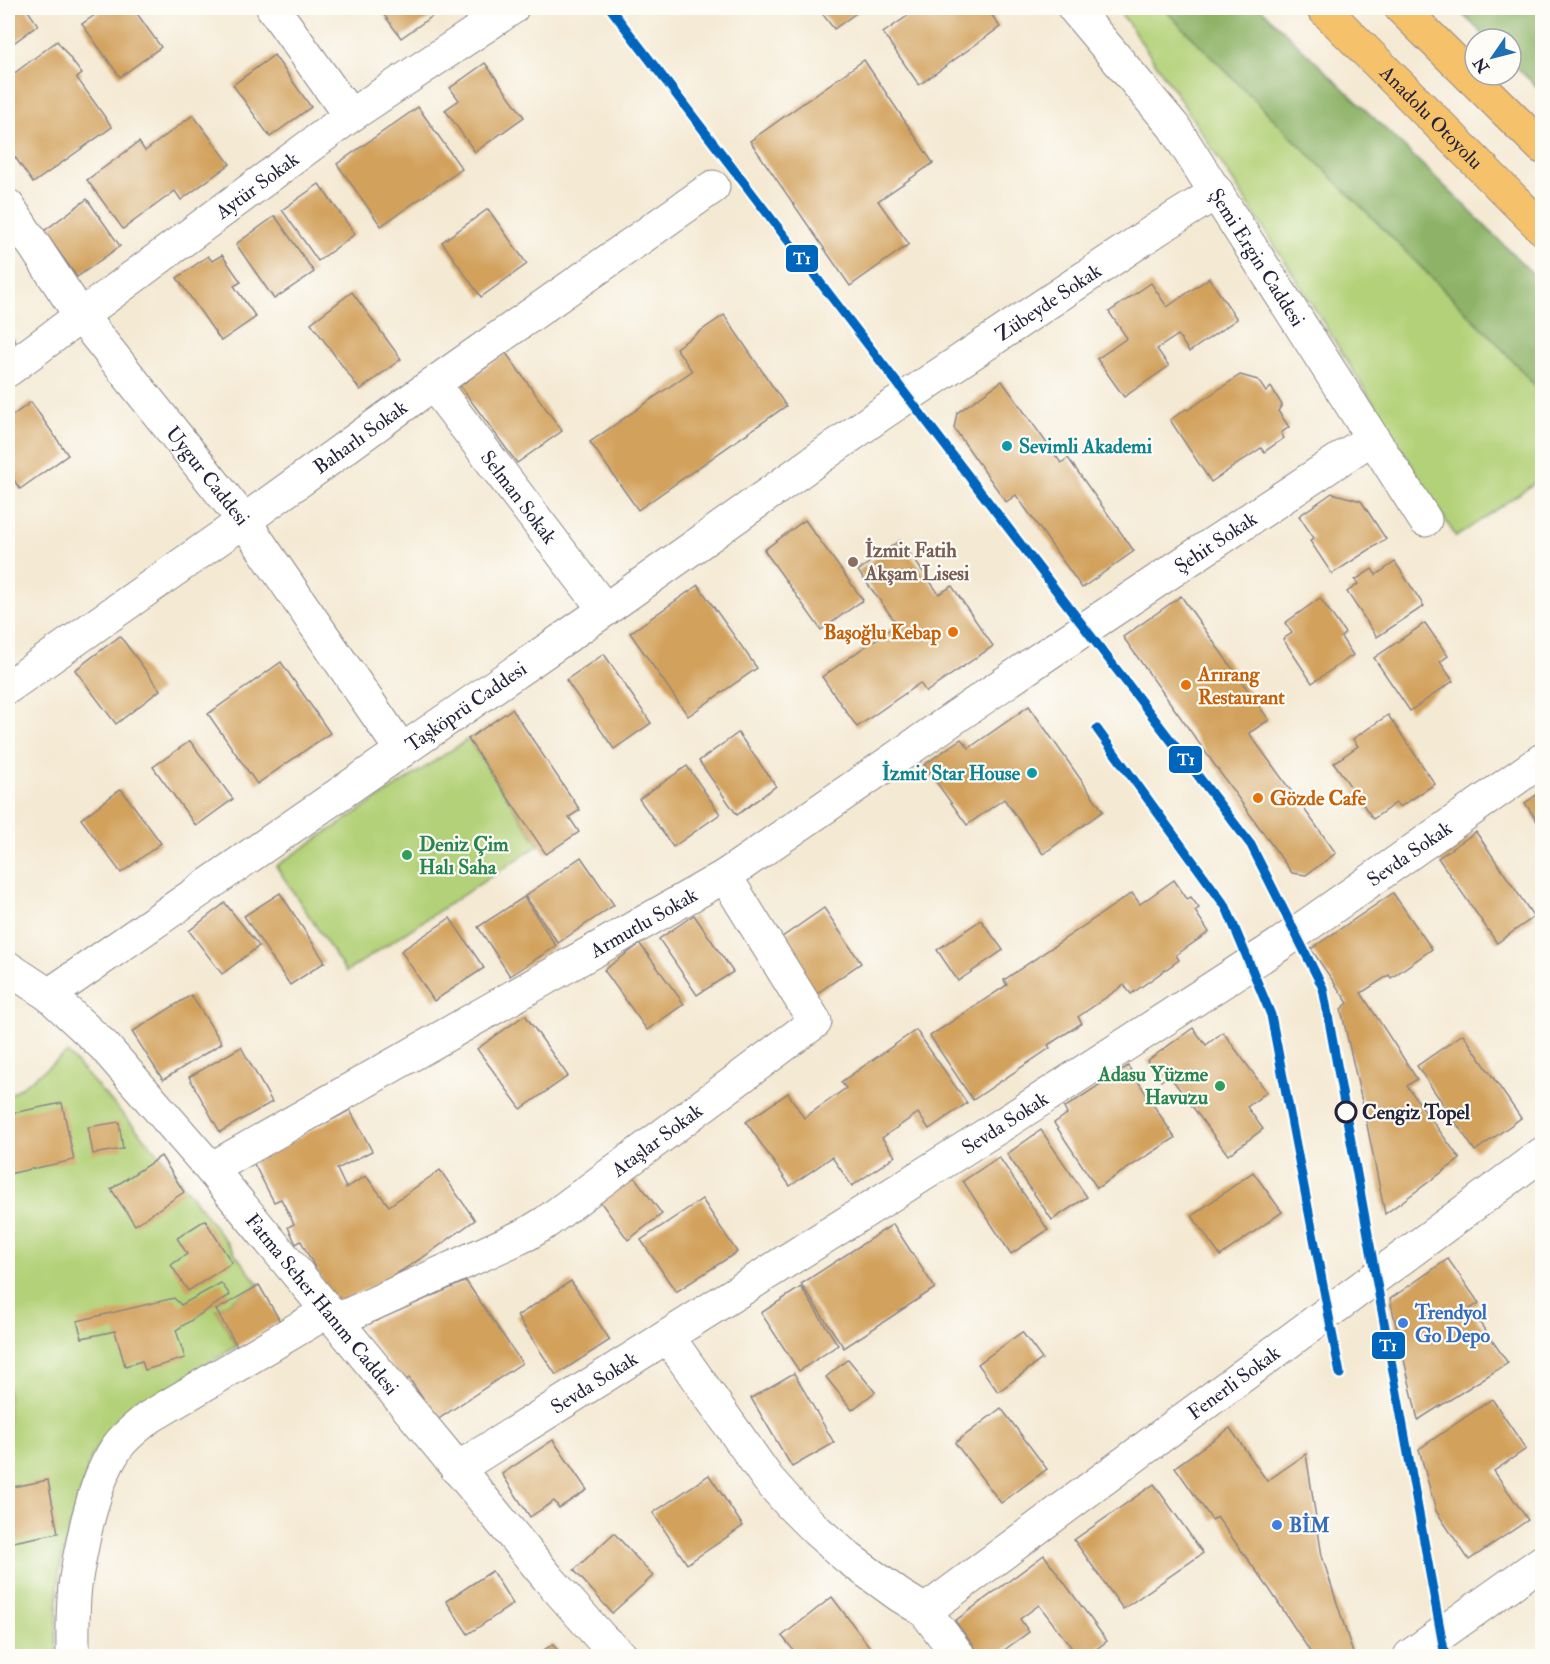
<svg xmlns="http://www.w3.org/2000/svg" width="1550" height="1664" viewBox="0 0 1550 1664" font-family="'IM FELL Double Pica',serif">
	<style>
		.green { fill: #b3d178; stroke: #6a7a5a; stroke-width: 1.5 }
		.forest { fill: #8eb368; stroke: #586a52; stroke-width: 1.5 }
		.building { fill: #d2a15b }
		.lines { fill: none; stroke-linecap: round; stroke-linejoin: round }
		.minor-casing { stroke: #8b8687; stroke-width: 35 }
		.highway-casing { stroke: #8b8687; stroke-width: 35 }
		.minor { stroke: #fff; stroke-width: 33 }
		.highway { stroke: #f5c16b; stroke-width: 33 }
		.tram-1-casing { stroke: #fdfcf7; stroke-width: 14 }
		.tram-1 { stroke: #0065bd; stroke-width: 9 }
		.culture-dot { fill: #0f9aa8; stroke: #fdfcf7; stroke-width: 2 }
		.education-dot { fill: #8d6e63; stroke: #fdfcf7; stroke-width: 2 }
		.food-dot { fill: #e8710a; stroke: #fdfcf7; stroke-width: 2 }
		.leisure-dot { fill: #2e9e5b; stroke: #fdfcf7; stroke-width: 2 }
		.stop-dot { fill: #fdfcf7; stroke: #22223b; stroke-width: 3 }
		.shop-dot { fill: #3f7fe0; stroke: #fdfcf7; stroke-width: 2 }
		.labels { text-anchor: middle; stroke-width: 4.5; stroke-linejoin: round; paint-order: stroke }
		.street-label { font-size: 20px; fill: #22223b; stroke: #fdfcf7 }
		.culture-label { font-size: 20px; font-weight: bold; fill: #0d838f; stroke: #fdfcf7; text-anchor: start }
		.education-label { font-size: 20px; font-weight: bold; fill: #785e54; stroke: #fdfcf7; text-anchor: start }
		.food-label { font-size: 20px; font-weight: bold; fill: #c56008; stroke: #fdfcf7; text-anchor: start }
		.leisure-label { font-size: 20px; font-weight: bold; fill: #27864d; stroke: #fdfcf7; text-anchor: start }
		.stop-label { font-size: 20px; font-weight: bold; fill: #22223b; stroke: #fdfcf7; text-anchor: start }
		.shop-label { font-size: 20px; font-weight: bold; fill: #366cbe; stroke: #fdfcf7; text-anchor: start }
		.line-badge { stroke: #fdfcf7; stroke-width: 2 }
		.badge-label { font-size: 16px; text-anchor: middle; font-weight: bold; fill: #fff }
	</style>
	<rect width="100%" height="100%" fill="#fdfcf7"/>
	<filter id="ink" filterUnits="userSpaceOnUse"><feTurbulence type="fractalNoise" baseFrequency=".0167" numOctaves="2"/><feDisplacementMap in="SourceGraphic" scale="12" xChannelSelector="R" yChannelSelector="G"/><feConvolveMatrix kernelMatrix="1 2 1 2 8 2 1 2 1" color-interpolation-filters="sRGB"/></filter>
	<filter id="wash" filterUnits="userSpaceOnUse"><feTurbulence type="fractalNoise" baseFrequency=".008" numOctaves="4" result="noise"/><feDisplacementMap in="SourceGraphic" scale="24" xChannelSelector="R" yChannelSelector="G"/><feGaussianBlur stdDeviation="1.35" result="paint"/><feColorMatrix in="noise" values="0 0 0 0 0 0 0 0 0 0 0 0 0 0 0 0 0 1.4 0 .05"/><feComposite in="paint" operator="in"/></filter>
	<g filter="url(#wash)">
		<rect width="100%" height="100%" fill="#f4e9d3"/>
		<!-- green -->
		<g class="green">
			<polygon points="1115,8 1163,8 1497,343 1542,394 1542,478 1456,537 1290,269 1172,87 1126,20"/>
			<polygon points="468,739 539,845 346,972 276,866"/>
			<polygon points="67,1053 161,1156 259,1285 216,1310 237,1346 119,1419 93,1453 70,1526 59,1573 56,1640 58,1656 8,1656 8,1097"/>
		</g>
		<!-- forest -->
		<g class="forest">
			<polygon points="1163,8 1260,8 1463,204 1542,283 1542,394 1497,343"/>
			<polygon points="1456,8 1542,8 1542,92 1511,62 1511,39 1488,39"/>
		</g>
		<g id="blocks">
			<!-- building -->
			<g class="building">
				<polygon points="8,8 26,8 38,25 8,47"/>
				<polygon points="105,8 133,8 161,47 120,77 82,24"/>
				<polygon points="379,8 444,8 401,38"/>
				<polygon points="818,8 863,8 834,29"/>
				<polygon points="919,8 987,8 1000,27 919,85 883,33"/>
				<polygon points="57,41 82,74 77,78 112,127 33,183 8,147 8,78"/>
				<polygon points="274,55 311,107 270,137 233,85"/>
				<polygon points="864,60 933,163 878,201 909,244 850,286 750,141"/>
				<polygon points="485,63 524,117 475,152 445,110 459,100 450,88"/>
				<polygon points="418,107 462,169 381,226 337,164"/>
				<polygon points="193,115 230,164 181,200 175,191 123,229 87,180 139,142 145,151"/>
				<polygon points="319,184 355,234 318,261 282,210"/>
				<polygon points="87,199 120,246 77,277 44,231"/>
				<polygon points="488,209 527,264 481,297 442,242"/>
				<polygon points="275,216 314,272 274,299 236,244"/>
				<polygon points="222,255 241,282 234,286 256,317 221,341 177,278 208,256 212,261"/>
				<polygon points="1209,278 1237,319 1189,352 1178,335 1157,349 1169,366 1124,397 1097,359 1127,338 1109,312 1151,283 1167,307"/>
				<polygon points="352,292 401,359 360,390 311,323"/>
				<polygon points="724,315 786,406 638,510 590,442 692,371 676,348"/>
				<polygon points="8,330 15,341 8,345"/>
				<polygon points="506,353 562,431 517,463 460,386"/>
				<polygon points="1240,375 1258,380 1266,392 1271,387 1282,405 1278,411 1289,427 1281,433 1284,438 1264,452 1261,448 1211,482 1170,420 1186,409 1188,410"/>
				<polygon points="1002,381 1061,463 1068,458 1134,551 1082,588 1016,495 1006,502 954,428 957,413"/>
				<polygon points="31,402 68,455 20,489 8,472 8,419"/>
				<polygon points="1332,493 1361,501 1386,539 1332,574 1310,541 1314,538 1299,516"/>
				<polygon points="805,520 863,600 821,630 764,550"/>
				<polygon points="900,540 939,594 952,586 993,646 926,692 920,683 857,727 822,677 897,624 858,571"/>
				<polygon points="1395,562 1424,606 1377,637 1347,592 1358,584 1355,580 1372,569 1376,575"/>
				<polygon points="698,585 757,668 688,716 630,633"/>
				<polygon points="1181,596 1269,720 1249,733 1336,853 1306,875 1292,873 1123,637"/>
				<polygon points="1320,598 1345,633 1341,637 1353,655 1312,683 1283,639 1292,633 1285,623"/>
				<polygon points="1425,623 1448,656 1440,662 1453,681 1410,711 1374,658"/>
				<polygon points="120,636 160,690 116,724 75,670"/>
				<polygon points="604,654 651,723 614,749 566,680"/>
				<polygon points="281,662 330,733 257,784 208,714"/>
				<polygon points="1029,706 1103,811 1043,854 1004,799 967,825 924,765 961,739 969,748"/>
				<polygon points="512,709 580,810 569,817 579,832 546,854 468,739"/>
				<polygon points="1388,715 1435,784 1400,807 1396,803 1373,819 1334,763 1358,746 1353,739"/>
				<polygon points="738,733 776,786 737,815 699,761"/>
				<polygon points="190,741 233,799 196,826 153,767"/>
				<polygon points="687,766 720,814 673,847 639,799"/>
				<polygon points="121,789 161,843 121,873 81,819"/>
				<polygon points="1542,791 1542,829 1525,803"/>
				<polygon points="1476,832 1534,917 1497,943 1438,858"/>
				<polygon points="581,857 614,905 558,943 525,896"/>
				<polygon points="1174,880 1187,899 1191,897 1199,908 1195,911 1209,932 1176,955 1179,960 1131,994 1124,985 1078,1017 1082,1023 1048,1045 1050,1048 973,1100 930,1036 1007,985 1004,980 1132,893 1140,904"/>
				<polygon points="280,893 325,962 290,985 244,916"/>
				<polygon points="1393,893 1432,949 1391,978 1389,975 1361,993 1417,1079 1407,1086 1460,1159 1385,1214 1365,1115 1341,1009 1348,1003 1311,949"/>
				<polygon points="524,897 556,946 510,976 478,927"/>
				<polygon points="225,903 259,946 222,974 189,931"/>
				<polygon points="824,908 861,963 816,994 778,940"/>
				<polygon points="694,915 733,972 697,995 659,939"/>
				<polygon points="450,918 484,968 434,1001 401,951"/>
				<polygon points="981,920 1003,950 958,981 937,950"/>
				<polygon points="640,944 684,1004 647,1030 604,970"/>
				<polygon points="191,995 222,1043 163,1080 132,1032"/>
				<polygon points="525,1015 568,1076 521,1109 477,1049"/>
				<polygon points="1193,1028 1206,1045 1223,1032 1267,1092 1247,1107 1263,1129 1228,1155 1169,1075 1161,1081 1147,1061"/>
				<polygon points="916,1030 967,1103 929,1129 918,1113 882,1138 895,1156 852,1186 832,1157 790,1186 746,1122 788,1093 804,1118 846,1088 841,1082"/>
				<polygon points="1463,1034 1521,1118 1475,1151 1417,1066"/>
				<polygon points="241,1047 272,1102 220,1132 189,1077"/>
				<polygon points="1128,1066 1175,1138 1097,1188 1054,1123 1067,1114 1064,1108"/>
				<polygon points="62,1103 74,1160 8,1174 8,1114"/>
				<polygon points="350,1110 372,1151 337,1169 346,1188 366,1176 389,1206 440,1170 475,1220 425,1256 390,1278 334,1304 301,1241 296,1244 288,1227 294,1224 281,1199 274,1202 253,1162"/>
				<polygon points="119,1122 123,1149 93,1154 88,1127"/>
				<polygon points="1041,1130 1087,1197 1052,1220 1007,1154"/>
				<polygon points="161,1156 184,1192 135,1225 111,1189"/>
				<polygon points="999,1157 1048,1230 1011,1254 963,1181"/>
				<polygon points="1253,1172 1282,1212 1220,1256 1192,1216"/>
				<polygon points="633,1175 662,1214 628,1240 599,1200"/>
				<polygon points="702,1199 737,1252 676,1292 641,1240"/>
				<polygon points="205,1220 232,1263 188,1291 171,1265 187,1254 177,1238"/>
				<polygon points="893,1224 935,1288 844,1348 801,1284"/>
				<polygon points="1448,1259 1479,1303 1470,1309 1508,1363 1418,1420 1390,1299"/>
				<polygon points="466,1281 522,1363 437,1420 409,1378 403,1382 362,1327"/>
				<polygon points="571,1281 610,1340 556,1375 517,1316"/>
				<polygon points="221,1283 230,1295 176,1330 185,1358 145,1370 142,1361 125,1366 115,1331 82,1338 77,1321 174,1298 181,1305"/>
				<polygon points="259,1285 280,1321 237,1346 216,1310"/>
				<polygon points="801,1287 838,1345 799,1371 761,1313"/>
				<polygon points="1022,1332 1042,1359 998,1392 978,1364"/>
				<polygon points="848,1359 875,1392 852,1410 826,1377"/>
				<polygon points="794,1373 834,1443 792,1467 751,1398"/>
				<polygon points="1492,1399 1526,1449 1494,1471 1528,1520 1469,1560 1436,1511 1419,1449"/>
				<polygon points="1001,1408 1047,1469 1001,1503 955,1443"/>
				<polygon points="1230,1428 1267,1481 1306,1454 1322,1556 1354,1656 1313,1656 1270,1590 1217,1517 1212,1520 1175,1467"/>
				<polygon points="553,1440 587,1490 559,1508 554,1501 530,1517 502,1474"/>
				<polygon points="709,1475 743,1526 687,1564 653,1513"/>
				<polygon points="48,1480 58,1533 8,1543 8,1488"/>
				<polygon points="1154,1484 1203,1553 1123,1609 1074,1540"/>
				<polygon points="614,1533 653,1576 612,1613 574,1570"/>
				<polygon points="1044,1555 1107,1641 1087,1656 1078,1656 1039,1605 1020,1619 1029,1632 996,1656 981,1656 955,1621"/>
				<polygon points="492,1571 513,1604 468,1634 446,1601"/>
				<polygon points="832,1597 875,1654 872,1656 798,1656 782,1636"/>
				<polygon points="553,1644 562,1656 535,1656"/>
			</g>
		</g>
	</g>
	<g filter="url(#ink)">
		<use href="#blocks" fill-opacity="0" stroke="#8b8687" stroke-width="1.5"/>
		<g class="lines">
			<defs>
				<g id="minor">
					<polyline points="273,8 350,116"/>
					<path id="s1" d="M1074 8 1174 127 1425 520"/>
					<path id="s2" d="M8 206 80 315 244 521 402 751"/>
					<path id="s3" d="M8 370 350 116 512 8"/>
					<path id="s4" d="M433 384 605 610"/>
					<path id="s5" d="M8 687 244 521 433 384 713 187"/>
					<path id="s6" d="M8 968 49 995 104 1046 211 1169 548 1578 602 1639 621 1656"/>
					<path id="s7" d="M49 995 605 610 881 414 1156 230 1217 192"/>
					<path id="s8" d="M211 1169 725 876 1044 656 1372 438"/>
					<path id="s9" d="M337 1320 527 1234 545 1223 815 1022 725 876"/>
					<polyline points="668,1337 768,1479 791,1505 816,1530 848,1558 899,1595 925,1611 959,1656"/>
					<path id="s10" d="M457 1469 997 1128 1279 945 1542 760"/>
					<path id="s11" d="M925 1611 1542 1154"/>
					<path d="M73 1656C73 1630 72 1604 76 1578 79 1559 83 1541 87 1523 94 1496 101 1470 118 1446 126 1435 137 1427 148 1418L328 1311"/>
					<polyline points="1410,1656 1542,1562"/>
				</g>
				<g id="highway">
					<path id="s12" d="M1323 8 1542 228"/>
					<polyline points="1401,8 1542,147"/>
				</g>
			</defs>
			<!-- minor casing -->
			<use href="#minor" class="minor-casing"/>
			<!-- highway casing -->
			<use href="#highway" class="highway-casing"/>
			<!-- minor -->
			<use href="#minor" class="minor"/>
			<!-- highway -->
			<use href="#highway" class="highway"/>
			<defs>
				<g id="tram-1">
					<polyline points="610,8 1251,845 1323,988 1445,1656"/>
					<polyline points="1097,729 1226,907 1271,1015 1340,1374"/>
				</g>
			</defs>
			<!-- tram-1 casing -->
			<use href="#tram-1" class="tram-1-casing"/>
			<!-- tram-1 -->
			<use href="#tram-1" class="tram-1"/>
		</g>
	</g>
	<!-- markers -->
	<g class="culture-dot">
		<circle cx="1007" cy="446" r="6"/>
		<circle cx="1032" cy="773" r="6"/>
	</g>
	<circle class="education-dot" cx="853" cy="562" r="6"/>
	<g class="food-dot">
		<circle cx="953" cy="632" r="6"/>
		<circle cx="1186" cy="685" r="6"/>
		<circle cx="1258" cy="798" r="6"/>
	</g>
	<g class="leisure-dot">
		<circle cx="407" cy="855" r="6"/>
		<circle cx="1220" cy="1086" r="6"/>
	</g>
	<circle class="stop-dot" cx="1346" cy="1112" r="10"/>
	<g class="shop-dot">
		<circle cx="1403" cy="1323" r="6"/>
		<circle cx="1277" cy="1525" r="6"/>
	</g>
	<g class="labels">
		<!-- street labels -->
		<g class="street-label">
			<text dy="7" stroke="none"><textPath href="#s12" startOffset="154">Anadolu Otoyolu</textPath></text>
			<text dy="7" stroke="none"><textPath href="#s3" startOffset="310">Aytür Sokak</textPath></text>
			<text dy="7" stroke="none"><textPath href="#s1" startOffset="310">Şemi Ergin Caddesi</textPath></text>
			<text dy="7" stroke="none"><textPath href="#s7" startOffset="1216">Zübeyde Sokak</textPath></text>
			<text dy="7" stroke="none"><textPath href="#s5" startOffset="432">Baharlı Sokak</textPath></text>
			<text dy="7" stroke="none"><textPath href="#s2" startOffset="336">Uygur Caddesi</textPath></text>
			<text dy="7" stroke="none"><textPath href="#s4" startOffset="142">Selman Sokak</textPath></text>
			<text dy="7" stroke="none"><textPath href="#s8" startOffset="1185">Şehit Sokak</textPath></text>
			<text dy="7" stroke="none"><textPath href="#s7" startOffset="507">Taşköprü Caddesi</textPath></text>
			<text dy="7" stroke="none"><textPath href="#s10" startOffset="1134">Sevda Sokak</textPath></text>
			<text dy="7" stroke="none"><textPath href="#s8" startOffset="498">Armutlu Sokak</textPath></text>
			<text dy="7" stroke="none"><textPath href="#s10" startOffset="648">Sevda Sokak</textPath></text>
			<text dy="7" stroke="none"><textPath href="#s9" startOffset="369">Ataşlar Sokak</textPath></text>
			<text dy="7" stroke="none"><textPath href="#s6" startOffset="462">Fatma Seher Hanım Caddesi</textPath></text>
			<text dy="7" stroke="none"><textPath href="#s11" startOffset="384">Fenerli Sokak</textPath></text>
			<text dy="7" stroke="none"><textPath href="#s10" startOffset="162">Sevda Sokak</textPath></text>
		</g>
		<!-- culture labels -->
		<g class="culture-label">
			<text x="1019" y="453">Sevimli Akademi</text>
			<text x="1020" y="780" text-anchor="end">İzmit Star House</text>
		</g>
		<!-- education labels -->
		<g class="education-label">
			<text x="865" y="557">İzmit Fatih<tspan x="865" dy="23">Akşam Lisesi</tspan></text>
		</g>
		<!-- food labels -->
		<g class="food-label">
			<text x="941" y="639" text-anchor="end">Başoğlu Kebap</text>
			<text x="1198" y="681">Arırang<tspan x="1198" dy="23">Restaurant</tspan></text>
			<text x="1270" y="805">Gözde Cafe</text>
		</g>
		<!-- leisure labels -->
		<g class="leisure-label">
			<text x="419" y="851">Deniz Çim<tspan x="419" dy="23">Halı Saha</tspan></text>
			<text x="1208" y="1081" text-anchor="end">Adasu Yüzme<tspan x="1208" dy="23">Havuzu</tspan></text>
		</g>
		<!-- stop labels -->
		<g class="stop-label">
			<text x="1362" y="1119">Cengiz Topel</text>
		</g>
		<!-- shop labels -->
		<g class="shop-label">
			<text x="1415" y="1319">Trendyol<tspan x="1415" dy="23">Go Depo</tspan></text>
			<text x="1289" y="1532">BİM</text>
		</g>
	</g>
	<g class="line-badge">
		<rect x="785" y="244" width="34" height="29" rx="6" fill="#0065bd"/>
		<rect x="1168" y="745" width="35" height="29" rx="6" fill="#0065bd"/>
		<rect x="1371" y="1331" width="35" height="29" rx="6" fill="#0065bd"/>
	</g>
	<g class="badge-label">
		<text x="802" y="264">T1</text>
		<text x="1186" y="765">T1</text>
		<text x="1388" y="1351">T1</text>
	</g>
	<!-- margin -->
	<rect width="1550" height="1664" fill="none" stroke="#fdfcf7" stroke-width="30"/>
	<!-- north arrow -->
	<g transform="translate(1493 57) rotate(235)"><circle r="28" fill="#fdfcf7" stroke="#a5a5ac" stroke-width="1.5"/>
	<path d="M0-4.5L10 22L0 15L-10 22Z" fill="#1f6fb2"/>
	<text y="-9" font-size="16" font-weight="bold" text-anchor="middle" fill="#22223b">N</text>
	</g>
</svg>
